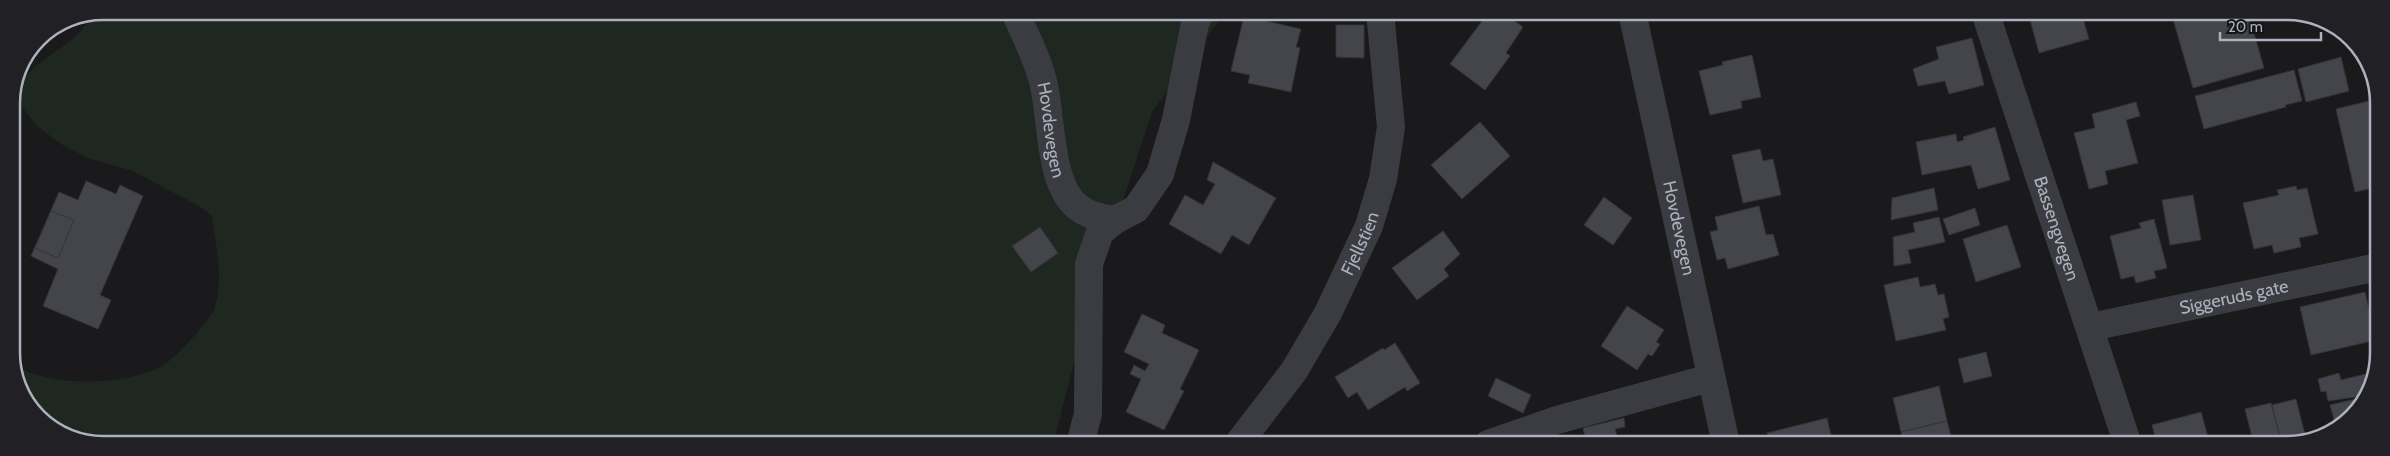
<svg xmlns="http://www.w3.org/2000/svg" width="2390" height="456" viewBox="0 0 2390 456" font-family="Cabin,sans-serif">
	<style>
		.green { fill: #1f2820 }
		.building { fill: #44454a; stroke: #343439 }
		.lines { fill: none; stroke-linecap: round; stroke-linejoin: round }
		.minor { stroke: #3b3c42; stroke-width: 28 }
		.labels { text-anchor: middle; stroke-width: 5; stroke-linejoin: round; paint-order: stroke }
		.street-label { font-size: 18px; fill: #acb1bd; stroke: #151518 }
		.rim { fill: none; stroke: #acb1bd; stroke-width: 2.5 }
	</style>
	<rect width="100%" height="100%" fill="#1a1a1d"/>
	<!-- green -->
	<path class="green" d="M103 11 1225 12 1152 112 1090 301 1053 444H91L42 422 14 376V364C45 388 128 386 162 366 175 359 210 321 215 307 224 277 216 246 212 216L201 207 133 171 88 158 61 144 36 125 17 100 18 85C25 77 32 69 40 63 61 47 81 37 93 13Z"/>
	<!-- building -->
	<g class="building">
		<polygon points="1248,12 1268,12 1266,21 1301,29 1296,47 1300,48 1291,92 1248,83 1250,75 1231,71 1244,16 1247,16"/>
		<polygon points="1501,12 1523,27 1506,53 1510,56 1485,90 1450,64 1488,13 1496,19"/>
		<polygon points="2028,12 2081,12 2089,39 2039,53"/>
		<polygon points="2171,12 2248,12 2264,68 2193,88"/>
		<polygon points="1336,25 1364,25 1364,58 1336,57"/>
		<polygon points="1972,38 1984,85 1949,94 1945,81 1918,86 1913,69 1939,59 1936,47"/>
		<polygon points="1752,55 1761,97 1741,101 1742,108 1710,115 1699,71 1723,65 1722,62"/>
		<polygon points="2341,57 2349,91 2306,102 2298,69"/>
		<polygon points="2294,70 2302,101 2285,105 2286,107 2204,129 2195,96"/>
		<polygon points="2377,99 2377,187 2355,192 2336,109"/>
		<polygon points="2136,102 2140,116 2126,120 2138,163 2105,171 2108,184 2089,189 2074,133 2095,128 2092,114"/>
		<polygon points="1480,122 1510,156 1462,199 1431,165"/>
		<polygon points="1995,127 2010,180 1978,189 1971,165 1922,175 1916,142 1956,134 1957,142 1964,140 1963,137"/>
		<polygon points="1760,149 1763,161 1773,159 1781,195 1743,203 1732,155"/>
		<polygon points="1213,162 1276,198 1249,245 1232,235 1221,254 1169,224 1185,195 1203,205 1215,184 1207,180"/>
		<polygon points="86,181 116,194 120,185 143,196 100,295 111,300 98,329 43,306 58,269 31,256 59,192 78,200"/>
		<polygon points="2296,186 2297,190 2307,188 2318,234 2299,238 2301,247 2274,253 2272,245 2254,249 2243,203 2279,195 2277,190"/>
		<polygon points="1934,188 1938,210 1891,220 1892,198"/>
		<polygon points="2193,195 2201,240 2170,245 2162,200"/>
		<polygon points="1604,197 1632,218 1613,245 1584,225"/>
		<polygon points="1759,206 1766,235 1773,234 1779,255 1728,269 1725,258 1717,260 1710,232 1718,230 1715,217"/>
		<polygon points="1975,208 1980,225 1949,235 1943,219"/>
		<polygon points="51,211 74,220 58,258 35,248"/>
		<polygon points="1939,217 1945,242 1908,250 1911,263 1894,266 1893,237 1915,232 1913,223"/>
		<polygon points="2154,219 2167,268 2154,271 2156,278 2136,283 2134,276 2121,279 2110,236 2141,228 2139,223"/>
		<polygon points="2007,225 2021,267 1976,282 1963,239"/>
		<polygon points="1040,227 1058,253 1031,272 1012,246"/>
		<polygon points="1443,231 1460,254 1444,269 1449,276 1417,300 1392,268"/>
		<polygon points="1918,277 1920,287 1935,284 1938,295 1944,294 1949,317 1943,319 1946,330 1896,341 1884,285"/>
		<polygon points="2365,292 2376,340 2311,355 2300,307"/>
		<polygon points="1627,306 1664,330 1656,342 1660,344 1652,356 1648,354 1637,370 1601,346"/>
		<polygon points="1142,314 1165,325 1162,333 1199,350 1180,389 1184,391 1164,430 1126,412 1141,379 1130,374 1134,365 1145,371 1149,364 1124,352"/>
		<polygon points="1395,343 1420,383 1407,391 1405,387 1368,410 1357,392 1348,398 1335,377 1383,348 1384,350"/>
		<polygon points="1986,352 1992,376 1964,383 1958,359"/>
		<polygon points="2374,372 2362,396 2328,401 2326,391 2321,392 2318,379 2339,373 2341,380"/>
		<polygon points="1496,378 1531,395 1523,413 1488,396"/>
		<polygon points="1939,386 1947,421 1901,432 1893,398"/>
		<polygon points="2360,398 2348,422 2336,427 2330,405"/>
		<polygon points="2296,399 2306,439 2293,445 2282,445 2272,405"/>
		<polygon points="2271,403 2282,445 2254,445 2245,409"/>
		<polygon points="2201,412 2209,441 2221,438 2223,445 2157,445 2152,425"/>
		<polygon points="1624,418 1625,427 1615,429 1619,444 1594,444 1591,435 1585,437 1583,428"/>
		<polygon points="1827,418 1833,444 1770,444 1767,433"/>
		<polygon points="1947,421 1953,444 1904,444 1901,432"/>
	</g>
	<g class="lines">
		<!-- minor -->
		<g class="minor">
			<path id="s1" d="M1015 12C1025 35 1039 61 1044 86 1052 120 1049 187 1079 208 1090 216 1102 218 1115 220"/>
			<path id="s2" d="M1632 12 1726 444"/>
			<path id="s3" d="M1985 12 2128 445"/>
			<path id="s4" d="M2091 327 2378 267"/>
			<polyline points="1080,444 1088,414 1089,264 1100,232 1115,220 1136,209 1160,174 1176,120 1195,23 1201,12"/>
			<path id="s5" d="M1238 444 1294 371 1328 313 1369 226 1383 179 1391 127 1380 12"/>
			<polyline points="1488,444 1557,420 1710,378"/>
		</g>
	</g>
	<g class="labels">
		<!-- street labels -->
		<g class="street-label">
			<text dy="6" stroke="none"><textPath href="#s1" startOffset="124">Hovdevegen</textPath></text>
			<text dy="6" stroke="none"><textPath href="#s2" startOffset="221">Hovdevegen</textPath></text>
			<text dy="6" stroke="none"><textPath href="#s3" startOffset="228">Bassengvegen</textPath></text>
			<text dy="6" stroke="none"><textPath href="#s5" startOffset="236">Fjellstien</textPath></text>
			<text dy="6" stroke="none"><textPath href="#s4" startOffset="146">Siggeruds gate</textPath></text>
		</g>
	</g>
	<!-- crop -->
	<path d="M0 0H2390V456H0ZM103 20H2287A83 83 0 0 1 2370 103V353A83 83 0 0 1 2287 436H103A83 83 0 0 1 20 353V103A83 83 0 0 1 103 20Z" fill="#212125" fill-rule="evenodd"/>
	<path class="rim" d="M103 20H2287A83 83 0 0 1 2370 103V353A83 83 0 0 1 2287 436H103A83 83 0 0 1 20 353V103A83 83 0 0 1 103 20Z"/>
	<!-- scale -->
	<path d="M2220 32v8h101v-8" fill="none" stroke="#acb1bd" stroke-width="2.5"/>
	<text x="2228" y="32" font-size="15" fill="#acb1bd" stroke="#151518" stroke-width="4" paint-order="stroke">20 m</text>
</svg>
